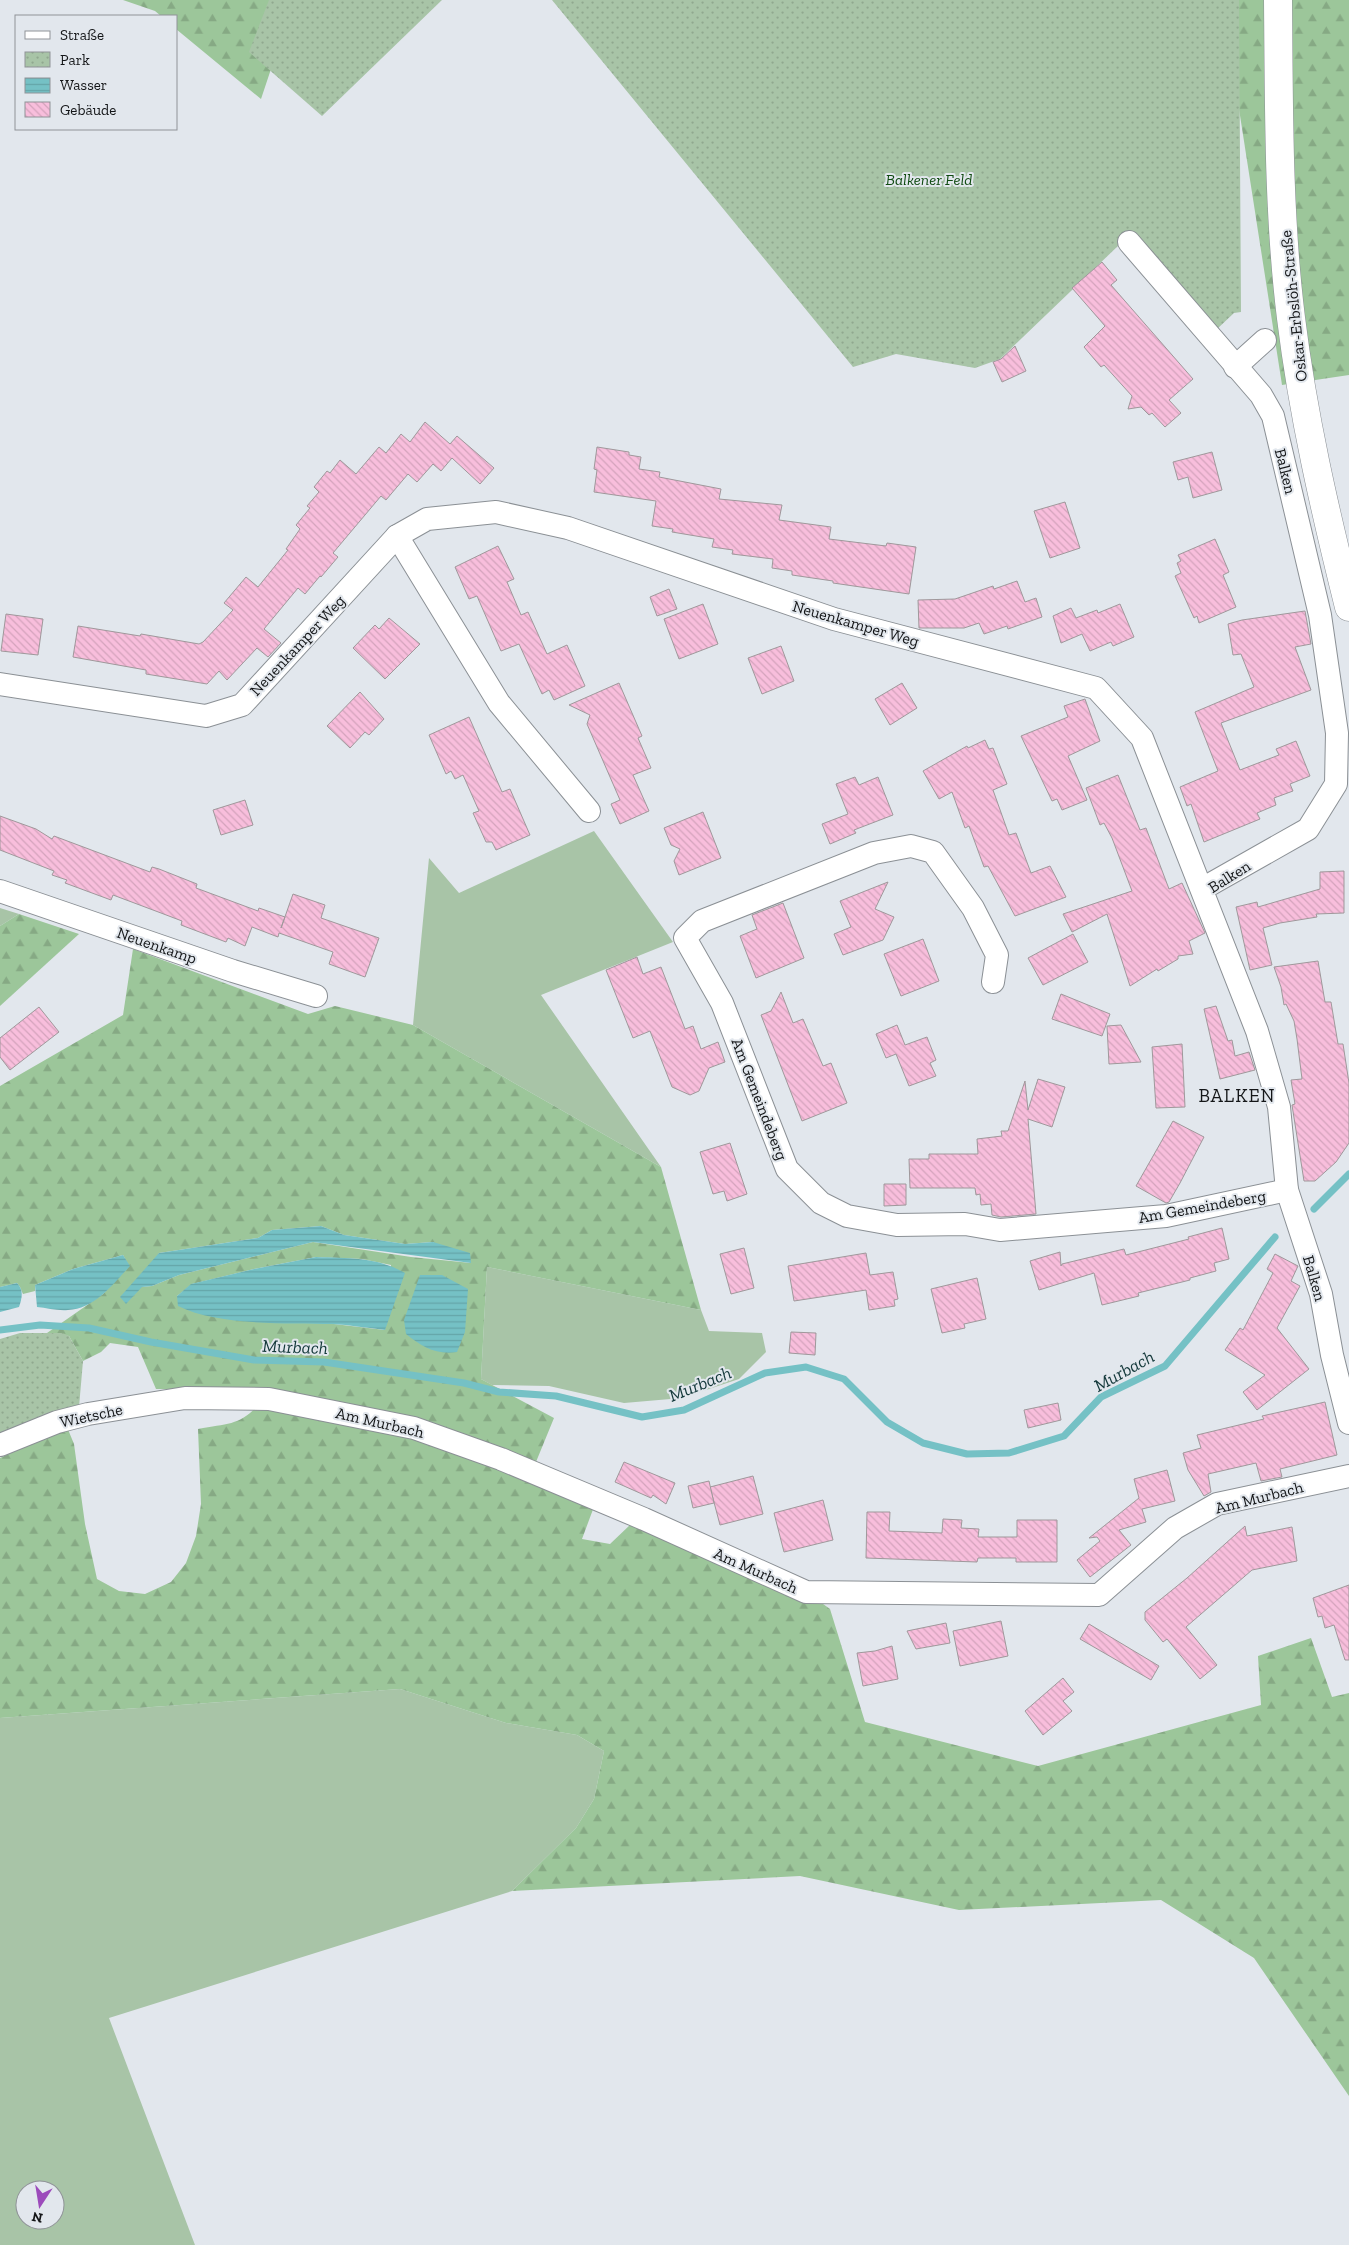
<svg xmlns="http://www.w3.org/2000/svg" width="1349" height="2245" viewBox="0 0 1349 2245" font-family="'Zilla Slab',serif">
	<style>
		.grass { fill: #a8c4a7; fill-rule: evenodd }
		.forest { fill: url(#forest-firs); fill-rule: evenodd }
		.park { fill: url(#park-dots) }
		.water { fill: url(#water-rules) }
		.lines { fill: none; stroke-linecap: round; stroke-linejoin: round }
		.stream { stroke: #75c1c5; stroke-width: 7 }
		.building { fill: url(#building-back-hatch); stroke: #9f989b }
		.minor-casing { stroke: #8b9095; stroke-width: 24 }
		.secondary-casing { stroke: #8b9095; stroke-width: 29 }
		.minor { stroke: #fff; stroke-width: 22 }
		.secondary { stroke: #fff; stroke-width: 28 }
		.labels { text-anchor: middle; stroke-width: 4; stroke-linejoin: round; paint-order: stroke }
		.park-label { font-size: 16px; font-style: italic; fill: #104b12; stroke: #e2e7ed }
		.street-label { font-size: 16px; fill: #141618; stroke: #e2e7ed }
		.water-label { font-size: 18px; font-style: italic; fill: #13383a; stroke: #e2e7ed }
		.quarter-label { font-size: 19px; letter-spacing: 1px; fill: #141618; stroke: #e2e7ed }
	</style>
	<defs>
		<pattern id="forest-firs" width="22" height="20" patternUnits="userSpaceOnUse" patternTransform="scale(1.25)"><rect width="22" height="20" fill="#9cc69a"/><path d="M5 1l3.5 6h-7zM16 11l3.5 6h-7z" fill="#86a984"/></pattern>
		<pattern id="park-dots" width="8" height="8" patternUnits="userSpaceOnUse" patternTransform="scale(1.25)"><rect width="8" height="8" fill="#a8c4a7"/><path d="M2 2h.1M6 6h.1" fill="none" stroke="#90a88f" stroke-width="1.8" stroke-linecap="round"/></pattern>
		<pattern id="water-rules" width="6" height="5" patternUnits="userSpaceOnUse" patternTransform="scale(1.25)"><rect width="6" height="5" fill="#75c1c5"/><path d="M0 2.5h6" fill="none" stroke="#64a5a8"/></pattern>
		<pattern id="building-back-hatch" width="6" height="6" patternUnits="userSpaceOnUse" patternTransform="scale(1.25)"><rect width="6" height="6" fill="#f8bedc"/><path d="M-1 5l2 2M0 0l6 6M5-1l2 2" fill="none" stroke="#d4a3bc"/></pattern>
	</defs>
	<rect width="100%" height="100%" fill="#e2e7ed"/>
	<!-- grass -->
	<g class="grass">
		<polygon points="594,831 673,942 541,995 661,1167 413,1025 429,858 459,893"/>
		<polygon points="0,908 19,914 0,926"/>
		<polygon points="487,1267 701,1310 709,1331 762,1333 766,1352 739,1379 682,1398 624,1403 549,1386 492,1385 481,1379"/>
		<path d="M400 1689 506 1723 577 1735 604 1751 594 1799 576 1828 512 1891 109 2018 195 2245H0V1718ZM25 2190H55V2220H25Z"/>
	</g>
	<!-- forest -->
	<g class="forest">
		<polygon points="123,0 294,0 261,99 176,29 176,16 161,16 155,11"/>
		<polygon points="1222,0 1349,0 1349,375 1282,385"/>
		<polygon points="19,914 79,934 0,1006 0,926"/>
		<path d="M133 949 308 1014 335 1006 413 1025 661 1167 701 1310 487 1267 481 1379 554 1418 529 1479 595 1504 582 1539 610 1544 631 1524 783 1575 830 1609 865 1722 1038 1766 1261 1705 1258 1656 1311 1638 1332 1697 1349 1693V2096L1254 1958 1161 1900 959 1910 800 1876 512 1891 576 1828 594 1799 604 1751 577 1735 506 1723 400 1689 0 1718V1458L67 1427 74 1444 85 1524 97 1579 119 1591 145 1594 171 1582 186 1563 196 1536 201 1504 198 1429C231 1423 242 1426 264 1398L252 1390 156 1389 138 1347 110 1343 101 1352 83 1361 69 1336 47 1333 103 1294 129 1266 123 1255 73 1269 35 1285V1291L23 1294 20 1287 17 1283 0 1287V1086L123 1015ZM321 1226 344 1235 405 1244 433 1242 471 1263 411 1257 313 1242 179 1275 152 1286 141 1287 159 1253 258 1238 272 1230ZM316 1257 362 1259 391 1265 385 1330 334 1324 177 1296 192 1284 254 1269Z"/>
	</g>
	<!-- park -->
	<g class="park">
		<polygon points="269,0 442,0 322,116 249,52"/>
		<polygon points="552,0 1239,0 1241,312 1234,313 1216,330 1119,245 1000,359 975,368 896,354 853,367"/>
		<polygon points="20,1333 62,1333 69,1336 83,1361 79,1407 0,1435 0,1339"/>
	</g>
	<!-- water -->
	<g class="water">
		<polygon points="321,1226 344,1235 405,1244 433,1242 470,1253 471,1263 313,1242 179,1275 152,1286 142,1287 126,1304 120,1297 159,1253 258,1238 272,1230"/>
		<path d="M123 1255 130 1266C113 1284 95 1309 68 1310 58 1311 47 1308 37 1307L35 1285 73 1269Z"/>
		<path d="M316 1257C347 1258 378 1257 405 1273L385 1330C368 1328 350 1325 332 1324 287 1323 218 1326 178 1306L177 1296 191 1284 254 1269Z"/>
		<path d="M420 1275H442L468 1289 465 1332 457 1352C436 1355 422 1347 406 1334L404 1320Z"/>
		<path d="M17 1283C24 1290 22 1298 19 1307L0 1312V1287Z"/>
	</g>
	<g class="lines">
		<!-- stream -->
		<g class="stream">
			<polyline points="1314,1209 1349,1174"/>
			<polyline points="0,1330 40,1325 89,1328 151,1342 254,1360 324,1362 464,1383 499,1392 556,1396 642,1417 684,1410 765,1373 806,1367 844,1379 887,1422 923,1443 967,1454 1009,1453 1064,1436 1101,1397 1165,1366 1275,1237"/>
		</g>
	</g>
	<!-- building -->
	<g class="building">
		<polygon points="1102,262 1117,280 1111,285 1193,379 1169,400 1181,413 1165,427 1152,413 1149,415 1141,407 1128,409 1132,396 1104,365 1101,367 1084,347 1105,326 1072,288"/>
		<polygon points="1015,346 1026,371 1002,382 993,362 1001,359"/>
		<polygon points="425,422 450,444 457,436 494,468 480,484 452,458 441,471 433,464 417,482 408,474 386,500 381,496 333,553 338,557 321,577 320,576 305,594 298,588 264,629 281,643 268,657 257,648 227,680 219,671 207,684 146,674 146,670 73,657 78,626 140,636 141,634 199,644 203,642 233,610 224,603 246,577 258,587 288,550 286,549 300,529 296,525 310,508 307,506 319,492 314,487 327,471 330,473 340,460 356,474 379,447 386,453 401,434 410,442"/>
		<polygon points="597,447 629,452 629,455 641,457 639,469 660,472 659,477 721,489 719,499 782,505 779,520 831,527 829,539 886,546 887,543 916,547 909,594 833,583 833,581 792,575 792,571 772,568 773,559 732,554 733,550 712,547 714,539 672,532 673,529 652,526 656,501 594,492 597,470 594,469"/>
		<polygon points="1212,452 1222,490 1193,498 1188,477 1178,480 1173,462"/>
		<polygon points="1065,502 1080,548 1050,558 1034,511"/>
		<polygon points="1215,539 1229,572 1223,575 1236,607 1199,623 1197,616 1194,618 1175,576 1181,573 1177,563 1181,561 1178,555"/>
		<polygon points="498,546 514,579 507,582 521,615 528,612 547,654 567,645 585,686 554,700 549,690 542,694 519,644 501,651 477,596 469,599 455,567"/>
		<polygon points="1017,581 1025,602 1036,598 1042,617 1008,629 1007,626 984,634 979,623 964,628 919,628 918,600 955,599 993,586 994,589"/>
		<polygon points="669,589 677,609 657,616 650,597"/>
		<polygon points="703,604 718,644 679,659 664,619"/>
		<polygon points="1120,604 1134,637 1113,646 1111,642 1090,651 1082,634 1061,643 1053,616 1071,608 1076,618 1097,610 1098,613"/>
		<polygon points="1305,611 1311,644 1295,647 1311,690 1221,723 1240,770 1279,755 1276,749 1296,741 1310,776 1290,784 1293,791 1274,798 1276,805 1257,813 1260,819 1204,842 1191,804 1187,806 1180,787 1218,771 1195,712 1254,687 1241,654 1233,655 1228,624 1242,620"/>
		<polygon points="6,614 43,619 38,655 1,651"/>
		<polygon points="389,618 420,644 385,679 353,648 375,625 379,629"/>
		<polygon points="781,646 794,681 762,694 748,658"/>
		<polygon points="619,683 642,736 638,738 651,768 633,775 649,811 620,824 611,804 620,800 587,724 590,715 569,705"/>
		<polygon points="902,683 917,708 890,725 875,699"/>
		<polygon points="360,692 384,719 369,735 365,732 350,748 327,726"/>
		<polygon points="1085,699 1100,741 1068,756 1087,800 1062,810 1057,799 1052,801 1021,736 1068,717 1064,706"/>
		<polygon points="469,717 502,792 510,789 530,835 496,850 492,842 486,842 473,813 479,811 463,775 455,779 451,771 446,774 429,735"/>
		<polygon points="985,740 989,749 993,748 1007,784 993,790 1009,835 1016,833 1031,873 1050,866 1066,897 1015,916 988,866 984,867 969,826 965,828 952,792 939,799 923,771 967,746 968,748"/>
		<polygon points="1118,775 1140,830 1146,828 1169,889 1182,883 1205,933 1189,941 1193,954 1178,956 1178,959 1158,971 1157,969 1130,986 1107,914 1072,932 1063,914 1132,891 1112,838 1104,823 1100,825 1086,788"/>
		<polygon points="855,777 859,785 878,777 893,815 854,830 856,833 830,844 822,824 848,814 836,784"/>
		<polygon points="245,800 253,825 221,835 213,810"/>
		<polygon points="703,812 721,858 679,875 674,861 680,849 671,845 664,828"/>
		<polygon points="0,816 36,829 52,839 54,836 150,872 152,867 159,869 197,884 196,888 258,911 259,908 285,917 281,928 293,894 325,905 321,918 379,938 365,977 329,964 333,952 279,933 278,937 252,927 245,946 228,938 226,942 181,925 182,921 161,913 113,895 111,900 65,883 67,880 52,875 54,871 0,850"/>
		<polygon points="1344,871 1344,913 1316,914 1317,917 1280,923 1263,928 1272,965 1250,970 1236,907 1257,902 1258,907 1320,889 1320,872"/>
		<polygon points="888,882 875,909 894,917 883,940 843,955 834,934 851,927 840,901"/>
		<polygon points="783,903 804,958 756,978 740,936 757,929 752,915"/>
		<polygon points="1073,934 1088,962 1043,985 1028,958"/>
		<polygon points="923,939 939,981 901,996 884,954"/>
		<polygon points="637,957 643,974 661,967 685,1029 693,1026 701,1049 718,1042 725,1062 709,1068 699,1091 690,1095 672,1087 650,1031 633,1038 606,970"/>
		<polygon points="1318,961 1325,1002 1331,1002 1338,1044 1343,1044 1349,1083 1349,1143 1336,1162 1315,1181 1304,1181 1292,1105 1295,1104 1291,1080 1302,1079 1297,1039 1294,1021 1286,1004 1284,1005 1281,987 1274,967"/>
		<polygon points="781,992 793,1023 803,1019 823,1066 831,1063 847,1103 802,1121 761,1015 771,1011"/>
		<polygon points="1061,994 1110,1014 1102,1036 1052,1019"/>
		<polygon points="1216,1006 1228,1041 1232,1040 1235,1056 1249,1052 1255,1070 1220,1079 1204,1009"/>
		<polygon points="39,1007 59,1032 10,1070 0,1057 0,1038"/>
		<polygon points="897,1025 905,1045 927,1037 936,1060 930,1063 936,1076 909,1086 896,1054 886,1058 876,1034"/>
		<polygon points="1121,1025 1141,1062 1109,1064 1107,1026"/>
		<polygon points="1182,1044 1185,1107 1156,1108 1152,1047"/>
		<polygon points="1038,1079 1065,1087 1052,1127 1028,1119 1036,1214 1001,1217 992,1215 991,1204 981,1205 980,1194 976,1195 975,1188 910,1188 909,1159 929,1159 929,1154 978,1154 977,1139 1002,1136 1001,1131 1008,1131 1025,1081 1028,1110"/>
		<polygon points="1173,1121 1204,1137 1180,1183 1169,1202 1166,1203 1136,1186"/>
		<polygon points="730,1143 747,1194 727,1201 724,1191 713,1194 700,1152"/>
		<polygon points="884,1184 906,1184 906,1205 884,1206"/>
		<polygon points="1222,1228 1229,1259 1214,1263 1216,1271 1190,1278 1190,1280 1138,1293 1139,1296 1102,1305 1094,1273 1039,1290 1030,1261 1060,1252 1061,1266 1062,1264 1124,1249 1126,1255 1189,1239 1188,1237"/>
		<polygon points="744,1248 754,1288 731,1294 720,1254"/>
		<polygon points="866,1253 870,1275 893,1272 898,1299 894,1300 895,1306 869,1310 866,1290 794,1301 788,1266"/>
		<polygon points="1275,1254 1298,1266 1291,1281 1300,1286 1277,1328 1309,1369 1257,1410 1243,1392 1265,1375 1225,1350 1240,1328 1243,1330 1273,1273 1267,1269"/>
		<polygon points="977,1278 986,1319 964,1324 965,1328 942,1333 931,1289"/>
		<polygon points="791,1332 816,1333 815,1355 789,1353"/>
		<polygon points="1325,1402 1337,1455 1280,1469 1282,1477 1261,1481 1256,1463 1208,1474 1211,1492 1204,1496 1188,1470 1183,1453 1201,1448 1197,1435 1264,1419 1262,1416"/>
		<polygon points="1058,1403 1061,1420 1028,1428 1024,1410"/>
		<polygon points="624,1462 675,1483 666,1504 653,1495 651,1498 615,1482"/>
		<polygon points="1167,1470 1175,1501 1142,1509 1146,1522 1119,1530 1131,1545 1090,1577 1077,1560 1100,1541 1097,1537 1089,1538 1139,1498 1134,1479"/>
		<polygon points="753,1476 763,1514 720,1525 710,1487"/>
		<polygon points="709,1481 714,1503 693,1508 688,1486"/>
		<polygon points="823,1500 833,1540 784,1552 774,1513"/>
		<polygon points="867,1512 890,1512 889,1531 942,1533 943,1519 962,1520 961,1528 979,1529 978,1537 1017,1537 1017,1520 1057,1520 1057,1562 1016,1562 1016,1558 978,1558 977,1562 866,1558"/>
		<polygon points="1245,1526 1247,1536 1292,1527 1297,1561 1252,1570 1186,1627 1217,1665 1200,1679 1167,1639 1163,1642 1145,1620 1145,1612 1187,1578"/>
		<polygon points="1349,1585 1349,1660 1345,1660 1334,1625 1325,1628 1322,1616 1318,1617 1313,1598"/>
		<polygon points="1001,1621 1008,1656 960,1666 953,1631"/>
		<polygon points="946,1623 950,1643 916,1649 907,1631"/>
		<polygon points="1089,1624 1159,1666 1151,1680 1080,1639"/>
		<polygon points="892,1646 898,1679 863,1686 857,1653 875,1651"/>
		<polygon points="1063,1678 1074,1692 1063,1701 1072,1711 1043,1735 1025,1711"/>
	</g>
	<g class="lines">
		<defs>
			<g id="minor">
				<polyline points="1129,242 1261,395 1273,416 1320,615 1337,733 1336,784 1308,829 1202,889"/>
				<polyline points="1235,367 1265,340"/>
				<polyline points="397,536 499,703 589,811"/>
				<polyline points="0,684 206,716 242,705 397,536 427,519 496,512 568,528 834,619 1096,688 1142,738 1257,1031 1279,1107 1287,1190 1321,1294 1332,1355 1349,1423"/>
				<polyline points="0,891 233,971 316,996"/>
				<polyline points="993,982 997,955 973,908 933,852 911,846 874,853 702,921 685,938 722,1003 787,1169 821,1203 847,1216 897,1225 965,1224 1000,1230 1166,1216 1287,1190"/>
				<polyline points="0,1445 57,1422 88,1414 185,1398 269,1399 414,1428 501,1459 644,1519 806,1592 1099,1595 1175,1528 1217,1504 1349,1476"/>
			</g>
			<path id="secondary" d="M1278 0C1279 106 1278 213 1291 318 1303 416 1325 511 1349 607"/>
		</defs>
		<!-- minor casing -->
		<use href="#minor" class="minor-casing"/>
		<!-- secondary casing -->
		<use href="#secondary" class="secondary-casing"/>
		<!-- minor -->
		<use href="#minor" class="minor"/>
		<!-- secondary -->
		<use href="#secondary" class="secondary"/>
	</g>
	<g class="labels">
		<!-- park labels -->
		<g class="park-label">
			<text x="929" y="185">Balkener Feld</text>
		</g>
		<!-- street labels -->
		<g class="street-label">
			<text transform="translate(1293 306) rotate(-96)" y="6">Oskar-Erbslöh-Straße</text>
			<text transform="translate(1286 471) rotate(76)" y="6">Balken</text>
			<text transform="translate(856 623) rotate(16)" y="6">Neuenkamper Weg</text>
			<text transform="translate(297 645) rotate(-47)" y="6">Neuenkamper Weg</text>
			<text transform="translate(1229 876) rotate(-32)" y="6">Balken</text>
			<text transform="translate(157 945) rotate(19)" y="6">Neuenkamp</text>
			<text transform="translate(760 1099) rotate(69)" y="6">Am Gemeindeberg</text>
			<text transform="translate(1202 1206) rotate(-10)" y="6">Am Gemeindeberg</text>
			<text transform="translate(1315 1278) rotate(74)" y="6">Balken</text>
			<text transform="translate(91 1415) rotate(-12)" y="6">Wietsche</text>
			<text transform="translate(380 1422) rotate(13)" y="6">Am Murbach</text>
			<text transform="translate(1259 1497) rotate(-14)" y="6">Am Murbach</text>
			<text transform="translate(756 1570) rotate(24)" y="6">Am Murbach</text>
		</g>
		<!-- water labels -->
		<g class="water-label">
			<text transform="translate(295 1347) rotate(2)" y="6">Murbach</text>
			<text transform="translate(1124 1371) rotate(-29)" y="6">Murbach</text>
			<text transform="translate(700 1384) rotate(-22)" y="6">Murbach</text>
		</g>
		<!-- quarter labels -->
		<g class="quarter-label">
			<text x="1237" y="1102">BALKEN</text>
		</g>
	</g>
	<!-- legend -->
	<rect x="15" y="15" width="162" height="115" fill="#e2e7ed" stroke="#909398"/>
	<rect x="25" y="31" width="25" height="8" fill="#ffffff" stroke="#909398"/>
	<text x="60" y="40" font-size="15" fill="#141618">Straße</text>
	<rect x="25" y="52" width="25" height="15" fill="url(#park-dots)" stroke="#909398"/>
	<text x="60" y="65" font-size="15" fill="#141618">Park</text>
	<rect x="25" y="78" width="25" height="15" fill="url(#water-rules)" stroke="#909398"/>
	<text x="60" y="90" font-size="15" fill="#141618">Wasser</text>
	<rect x="25" y="102" width="25" height="15" fill="url(#building-back-hatch)" stroke="#909398"/>
	<text x="60" y="115" font-size="15" fill="#141618">Gebäude</text>
	<!-- north arrow -->
	<g transform="translate(40 2205) rotate(192)"><circle r="24" fill="#e2e7ed" stroke="#909398"/>
	<path d="M0-4L9 19L0 12L-9 19Z" fill="#9c4bbb"/>
	<text y="-8" font-size="14" font-weight="bold" text-anchor="middle" fill="#141618">N</text>
	</g>
</svg>
